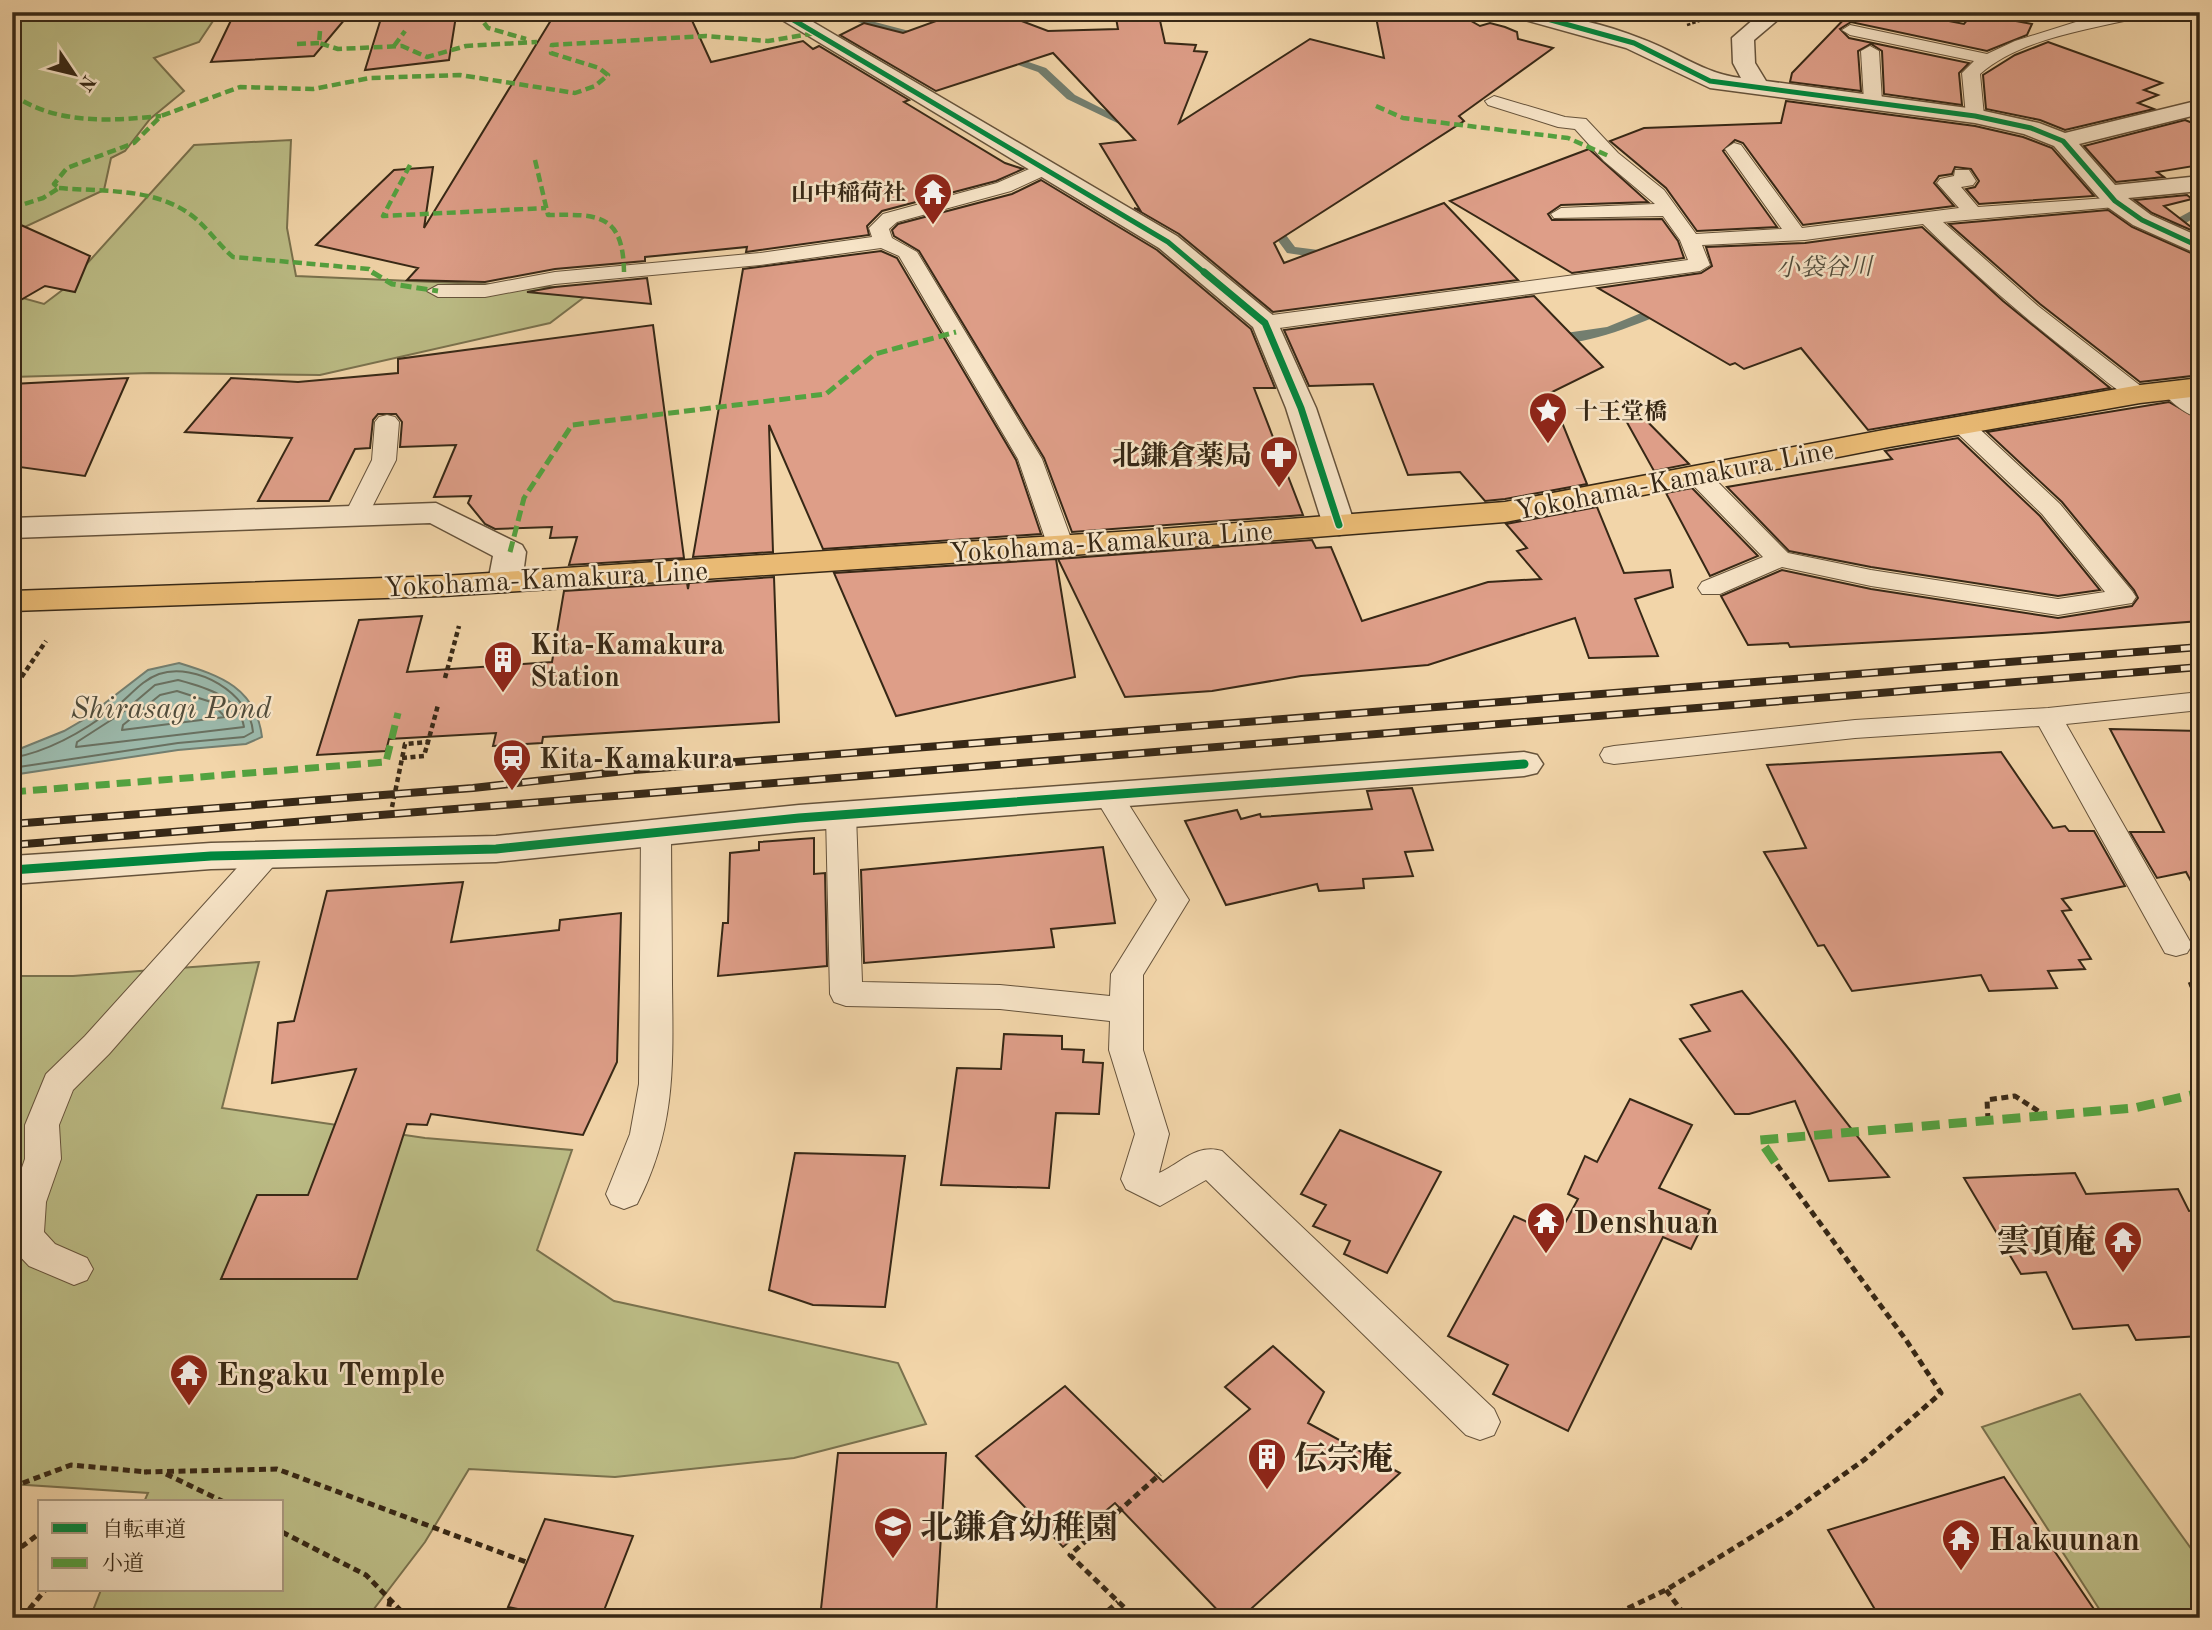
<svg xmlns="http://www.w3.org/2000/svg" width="2212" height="1630" viewBox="0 0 2212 1630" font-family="'Old Standard TT','Noto Serif JP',serif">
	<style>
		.green { fill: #bcbd86; stroke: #7a724e; stroke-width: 2 }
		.water { fill: #9bb8aa; stroke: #737e6f; stroke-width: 2 }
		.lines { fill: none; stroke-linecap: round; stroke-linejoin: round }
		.shore { stroke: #697060; stroke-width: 2 }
		.stream { fill: #737e6f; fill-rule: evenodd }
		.building { fill: #de9e88; stroke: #372816; stroke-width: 2 }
		.lane-casing { stroke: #66533b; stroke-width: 2 }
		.street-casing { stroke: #66533b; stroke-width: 3 }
		.primary-casing { stroke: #372816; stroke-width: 3 }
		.path-far2 { stroke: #372816; stroke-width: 2.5; stroke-dasharray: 3.5 2; stroke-linecap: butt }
		.path-far1 { stroke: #372816; stroke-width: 4.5; stroke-dasharray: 5 3.5; stroke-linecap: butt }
		.path { stroke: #372816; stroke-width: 5; stroke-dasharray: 7 4.5; stroke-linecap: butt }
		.lane { fill: #f7e4c7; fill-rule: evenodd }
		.street { fill: #f7e4c7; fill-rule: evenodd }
		.primary { fill: #e9ba74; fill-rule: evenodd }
		.rail-casing { stroke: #372816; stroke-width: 8 }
		.rail { stroke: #f7e4c7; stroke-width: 5; stroke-dasharray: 16; stroke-linecap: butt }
		.quiet-far3 { stroke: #53a340; stroke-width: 4.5; stroke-dasharray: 9 4.5; stroke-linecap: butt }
		.quiet-far2 { stroke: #53a340; stroke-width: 5; stroke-dasharray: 11 5; stroke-linecap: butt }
		.quiet-far1 { stroke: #53a340; stroke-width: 7; stroke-dasharray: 14 7; stroke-linecap: butt }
		.quiet { stroke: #53a340; stroke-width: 9; stroke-dasharray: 18 9; stroke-linecap: butt }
		.cycleway-far2-casing { stroke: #f7e4c7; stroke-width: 8 }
		.cycleway-far1-casing { stroke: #f7e4c7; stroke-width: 10 }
		.cycleway-casing { stroke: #f7e4c7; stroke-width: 13 }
		.cycleway-far2 { stroke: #00873e; stroke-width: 5 }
		.cycleway-far1 { stroke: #00873e; stroke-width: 7 }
		.cycleway { stroke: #00873e; stroke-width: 9 }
		.labels { text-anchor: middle; stroke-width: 5; stroke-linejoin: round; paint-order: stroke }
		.far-poi-label { font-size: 23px; font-weight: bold; fill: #372816; stroke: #f7e4c7; text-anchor: end }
		.far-water-label { font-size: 24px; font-style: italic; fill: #504c3b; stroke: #f7e4c7 }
		.poi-label { font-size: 28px; font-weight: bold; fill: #372816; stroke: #f7e4c7; text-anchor: start }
		.street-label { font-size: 28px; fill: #372816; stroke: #f7e4c7 }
		.water-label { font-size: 30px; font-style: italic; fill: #504c3b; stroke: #f7e4c7 }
		.near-poi-label { font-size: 33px; font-weight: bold; fill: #372816; stroke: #f7e4c7; text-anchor: start }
	</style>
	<rect width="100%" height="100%" fill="#f2d5a9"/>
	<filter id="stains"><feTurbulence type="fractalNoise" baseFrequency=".00286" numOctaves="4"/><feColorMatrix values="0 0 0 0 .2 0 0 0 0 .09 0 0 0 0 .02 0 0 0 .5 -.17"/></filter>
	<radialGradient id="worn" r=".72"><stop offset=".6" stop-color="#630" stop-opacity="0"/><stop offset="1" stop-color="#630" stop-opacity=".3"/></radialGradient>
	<!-- green -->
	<g class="green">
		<polygon points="12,12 219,12 199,42 154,58 184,91 150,119 125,151 111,158 104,190 12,233"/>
		<polygon points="291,140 287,228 296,276 595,289 550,323 320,375 151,373 12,377 12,295 44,304 65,288 194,145"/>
		<polygon points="259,962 222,1108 425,1138 572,1150 537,1250 614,1301 898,1363 926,1424 794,1458 615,1477 469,1469 425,1542 367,1618 90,1618 101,1590 282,1590 282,1502 144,1502 148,1493 12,1484 12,976 73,976"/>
		<polygon points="2080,1394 2200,1561 2200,1618 2105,1618 1982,1427"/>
	</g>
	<!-- water -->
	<path class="water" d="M179 663C221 676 256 688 262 737L246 744 178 750 12 775V752L64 731 83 720 148 670Z"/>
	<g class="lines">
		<!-- shore -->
		<g class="shore">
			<path d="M178 680C204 687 239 696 244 727L76 747 77 742 122 713 155 685Z"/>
			<polygon points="177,691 211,702 225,717 122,730 123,725 160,695"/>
			<path d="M12 758C51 751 86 730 117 706 131 695 142 680 159 674 196 662 250 693 253 732L244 737 178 743 12 768"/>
		</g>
		<!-- stream -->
		<g class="stream">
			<polygon points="819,12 837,12 932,37 927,40"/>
			<polygon points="1002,53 1046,68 1075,95 1141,128 1132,130 1067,99 1038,72 998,58 998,54"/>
			<polygon points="2200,206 2200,214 2155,243 2133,250 2127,246"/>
			<polygon points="1265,218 1273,218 1295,247 1334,252 1340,256 1334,260 1287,253 1263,220"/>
			<path d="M1668 302 1672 303V309C1650 320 1566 355 1546 339L1552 335 1607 327Z"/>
		</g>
	</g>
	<!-- building -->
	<g class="building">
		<polygon points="235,12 351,12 314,56 211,62"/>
		<polygon points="383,12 448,12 447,17 456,16 449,60 365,70"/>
		<polygon points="556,12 652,12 678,17 690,16 711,62 803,41 813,49 819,46 909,100 904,102 1005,163 1023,169 996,181 882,211 867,226 869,235 760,250 746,252 747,247 645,257 645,261 555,269 485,282 407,280 418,268 316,245 394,170 433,167 424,228"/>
		<polygon points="974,12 998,12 1048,31 1118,29 1116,18 1159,16 1165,43 1196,45 1194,51 1207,52 1179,123 1310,39 1384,58 1375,12 1455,12 1480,26 1490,23 1505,27 1517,32 1518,39 1553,48 1459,116 1464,121 1274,243 1284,263 1444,203 1518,280 1273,312 1179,234 1134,208 1140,210 1100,144 1135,140 1053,53 936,91 840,35 864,23 903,33 947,17 954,20"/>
		<polygon points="1851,12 1902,12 1964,24 1973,13 2032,24 2027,35 1987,51 1851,22 1840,29 1849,38 1969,63 1959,73 1962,105 1884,94 1882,51 1871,44 1858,51 1861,91 1790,82 1792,73"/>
		<polygon points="2048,42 2162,83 2144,90 2158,95 2138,103 2154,109 2065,130 2040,120 1986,109 1983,75 2015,55"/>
		<polygon points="1786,101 1975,126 2023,137 2052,148 2094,196 1979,204 1966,189 1975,187 1979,181 1971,169 1955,167 1952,174 1939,176 1934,183 1954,206 1803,225 1743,143 1735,140 1723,151 1777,227 1697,231 1666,188 1610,141 1644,128 1781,123"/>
		<polygon points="2185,120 2200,126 2200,165 2157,172 2164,177 2116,182 2084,146"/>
		<polygon points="1589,149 1648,202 1561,205 1548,214 1552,220 1662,219 1678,241 1684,258 1572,273 1450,201"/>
		<polygon points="1041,180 1157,250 1251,329 1275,388 1254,388 1303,515 1072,532 1044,458 919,251 894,236 892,230 898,224 1012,194"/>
		<polygon points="2187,195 2192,199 2164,206 2200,234 2152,213 2135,200"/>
		<polygon points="2108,210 2132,227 2200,257 2200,375 2140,382 2040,304 1949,224"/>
		<polygon points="12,221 90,256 75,292 45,286 12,305"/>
		<polygon points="1922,227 2003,301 2110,388 1868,430 1801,348 1744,369 1735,363 1730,365 1598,288 1701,273 1712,266 1706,247 1805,243"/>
		<polygon points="881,251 897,258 1016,460 1041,534 823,549 769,425 773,552 693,557 743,269"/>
		<polygon points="647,278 651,304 527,292 555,287"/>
		<polygon points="1534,296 1603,367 1550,393 1587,484 1505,499 1485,501 1460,472 1408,475 1373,384 1309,386 1284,330"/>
		<polygon points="653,325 684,558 569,565 577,537 550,538 552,527 495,529 485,524 468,503 471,496 434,497 456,445 400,447 402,422 396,414 378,414 373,420 370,448 355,449 329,501 258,501 292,438 185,432 231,378 298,382 398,373 398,359"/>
		<polygon points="128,378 85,476 12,466 12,384"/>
		<polygon points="2169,402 2200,420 2200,621 2042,633 1790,647 1788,643 1748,645 1721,596 1782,570 1871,589 2058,618 2132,606 2138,598 2134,590 2062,502 1987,432"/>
		<polygon points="1635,409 1689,464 1654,471 1624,417"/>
		<polygon points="1958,438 2040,516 2100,590 2058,596 1871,567 1789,551 1727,487 1892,459 1885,451"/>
		<polygon points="1692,488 1758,556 1710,576 1666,493"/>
		<polygon points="1597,507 1624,573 1670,570 1673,587 1635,599 1658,656 1589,658 1575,618 1428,665 1301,676 1212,691 1125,697 1058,559 1312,540 1316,548 1331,547 1362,621 1488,582 1541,579 1517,551 1527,548 1506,524"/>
		<polygon points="1056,559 1075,677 896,716 834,573"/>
		<polygon points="774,577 779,722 543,737 542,743 493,746 496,733 389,739 386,751 317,755 359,620 422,616 407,672 552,662 564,591 687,583 688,589 689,583"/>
		<polygon points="2110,729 2200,731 2200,898 2186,872 2157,878 2130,832 2164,832"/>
		<polygon points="2001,752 2053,828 2065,826 2069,831 2094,831 2125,886 2062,899 2071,910 2062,911 2091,959 2079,960 2085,969 2048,971 2057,988 1989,991 1981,975 1852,991 1824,945 1818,946 1764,852 1806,848 1767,765"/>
		<polygon points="1412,788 1433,850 1405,852 1413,876 1363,879 1364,888 1319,891 1317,884 1226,905 1185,821 1237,810 1241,819 1260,814 1261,817 1372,809 1367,791"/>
		<polygon points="814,838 814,874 825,873 827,966 718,976 723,923 728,923 730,853 759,850 759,842"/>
		<polygon points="1103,847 1115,923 1051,929 1054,947 864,963 861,870"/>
		<polygon points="463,882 451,942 559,930 560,920 621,913 617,1062 583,1135 431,1114 427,1125 407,1124 357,1279 221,1279 257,1195 308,1195 356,1069 272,1083 278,1023 294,1021 327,891"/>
		<polygon points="1742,991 1789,1049 1889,1177 1829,1181 1795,1101 1749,1114 1735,1114 1680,1039 1710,1031 1691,1005"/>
		<polygon points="1004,1034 1062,1036 1062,1049 1084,1050 1083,1062 1103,1063 1099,1114 1056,1113 1049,1188 941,1185 957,1068 1001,1069"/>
		<polygon points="1630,1099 1692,1125 1659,1188 1710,1210 1691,1249 1663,1237 1568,1431 1493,1394 1508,1365 1448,1336 1514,1216 1558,1236 1578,1199 1568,1194 1585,1156 1597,1162"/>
		<polygon points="1340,1130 1441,1172 1387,1273 1344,1254 1350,1241 1313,1226 1326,1205 1301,1194"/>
		<polygon points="795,1153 905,1156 885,1307 813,1305 769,1290"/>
		<polygon points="2075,1173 2086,1194 2178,1189 2189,1211 2200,1210 2200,1336 2136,1340 2128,1325 2073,1329 2046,1272 2021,1274 1964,1178"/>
		<polygon points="1273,1346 1324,1392 1308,1423 1400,1473 1241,1618 1225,1618 1115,1503 1063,1547 976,1456 1065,1386 1163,1482 1250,1409 1225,1387"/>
		<polygon points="838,1453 946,1453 936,1618 820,1618"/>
		<polygon points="2004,1477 2100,1618 1880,1618 1828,1530"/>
		<polygon points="545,1519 633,1536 601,1618 562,1618 508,1607"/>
	</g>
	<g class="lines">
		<defs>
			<g id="lane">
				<polygon points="801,12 837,12 835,16 792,24 784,19"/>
				<path d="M2016 12H2087L2094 18 2116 12 2139 14 2137 18C2086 30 2020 39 1980 74L1984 116 1975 121 1966 116 1962 73 1974 61 1850 35 1842 30 1850 25 1987 54 2015 41 2079 21 2024 17Z"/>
				<polygon points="1870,46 1879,51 1882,102 1873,107 1864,102 1861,51"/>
				<path d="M1494 96 1565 117 1586 119 1618 153 1664 190 1696 234 1782 229 1725 149 1734 143 1741 145 1802 228 1959 208 1937 183 1940 179 1954 176 1955 170H1969L1976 181 1973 185 1961 187 1978 207 2122 197 2125 201 2122 205 2115 207 1943 222 2038 306 2151 394 2140 401C2122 396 2105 380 2091 369 2031 324 1976 276 1923 224L1805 240 1702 245 1710 265 1700 271 1265 330 1257 328 1254 323 1265 316 1688 260 1680 240 1663 216 1554 218 1551 214 1561 208 1655 204 1604 161 1575 129 1558 127 1488 105 1485 101Z"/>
				<polygon points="1043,163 1053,169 1050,173 1011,191 897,222 889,229 892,238 917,252 1042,459 1073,544 1069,549 1051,549 1047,544 1018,459 899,256 881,248 760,265 555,284 485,297 438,297 427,291 438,285 485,285 555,272 760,253 872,237 869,228 883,214 997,183"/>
				<path d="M2172 383 2200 400V418C2186 415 2169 401 2161 390L2164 385Z"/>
				<polygon points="387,415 395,417 399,422 396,460 365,521 347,521 344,516 372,460 375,422 379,417"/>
				<polygon points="1962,418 1970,420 2060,504 2132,591 2136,597 2132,603 2058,615 1871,586 1782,567 1720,594 1702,594 1698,588 1702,582 1763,557 1689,481 1686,476 1689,471 1707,471 1788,553 1871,570 2058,599 2105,592 2042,514 1954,430 1950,425 1954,420"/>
				<polygon points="2200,692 2200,710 2066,724 2192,945 2187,953 2176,956 2165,953 2039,726 1855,738 1614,764 1604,762 1600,755 1604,748 1614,746 1855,720 2048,708"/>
				<path d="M1109 786 1119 789 1189 900 1143 975V1050L1169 1134 1159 1173C1180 1164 1196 1143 1222 1151L1494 1409 1500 1422 1494 1435 1480 1440 1466 1435 1206 1180 1160 1206 1126 1189 1121 1179 1135 1134 1109 1050 1110 1021 1000 1009 846 1006 834 1002 830 994 826 815 830 808 841 805 852 808 856 815 862 982 1000 985 1110 996 1111 974 1157 900 1094 796 1099 789Z"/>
				<path d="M656 823 667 826 671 833C671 883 672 934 672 984 673 1066 676 1128 637 1204L624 1209 611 1204 606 1194 630 1134 639 1084 641 833 645 826Z"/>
				<polygon points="266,845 277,848 281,855 277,862 109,1054 73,1090 59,1125 61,1159 46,1202 44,1232 55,1244 87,1258 93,1269 87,1280 74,1285 29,1266 12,1248 12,1196 25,1159 25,1125 46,1074 85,1036 255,848"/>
			</g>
			<g id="street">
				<polygon points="769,12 796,12 1177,236 1275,317 1316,408 1355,525 1350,532 1339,535 1328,532 1323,525 1286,408 1253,327 1159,248"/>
				<path d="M1511 12C1555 12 1602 23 1642 39 1678 52 1702 73 1741 78L1733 63 1732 38 1762 12H1787L1754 40 1755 63 1766 81 1975 109 2039 123 2065 133 2200 100V114L2079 144 2115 185 2200 176V191L2128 198 2151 215 2200 237V255L2133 225 2106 206 2054 146 2024 134 1975 123 1710 88 1626 48 1514 17Z"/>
				<polygon points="436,503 522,545 526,552 522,582 517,589 505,592 493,589 488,582 493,556 430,523 12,538 12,518"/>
				<polygon points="1524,752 1537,755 1543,764 1537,773 1524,776 799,831 496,862 211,869 12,884 12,856 211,843 496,836 799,805"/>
			</g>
			<polygon id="primary" points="2200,378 2200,396 2140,403 1889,447 1505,522 1148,550 443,596 12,611 12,591 443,576 1148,530 1505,502 1889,429 2140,385"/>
		</defs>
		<!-- lane casing -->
		<use href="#lane" class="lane-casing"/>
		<!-- street casing -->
		<use href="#street" class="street-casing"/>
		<!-- primary casing -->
		<use href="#primary" class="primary-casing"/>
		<!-- path-far2 -->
		<polyline class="path-far2" points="1687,25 1709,18"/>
		<!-- path-far1 -->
		<g class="path-far1">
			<polyline points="445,678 459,626"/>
			<polyline points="12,691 46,641"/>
			<polyline points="402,758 424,756 428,742"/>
			<polyline points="392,807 405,744 428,742 438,705"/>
			<polyline points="2190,982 2200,1008"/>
		</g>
		<!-- path -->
		<g class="path">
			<polyline points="1988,1120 1987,1100 2015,1096 2046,1116"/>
			<polyline points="144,1472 277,1469 526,1562"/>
			<polyline points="166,1474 224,1502"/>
			<polyline points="12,1487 71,1465 147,1472"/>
			<polyline points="282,1532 366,1575 408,1618"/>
			<polyline points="12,1554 40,1533"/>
			<polyline points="1666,1590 1687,1618"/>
			<polyline points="22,1618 45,1590"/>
			<polyline points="387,1618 390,1600"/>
			<polyline points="1099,1618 1118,1602"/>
			<polyline points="1143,1618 1133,1616 1070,1555 1160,1474"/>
			<polyline points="1607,1618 1666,1590 1784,1517 1864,1460 1941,1393 1906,1340 1775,1162"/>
		</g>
		<!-- lane -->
		<use href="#lane" class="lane"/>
		<!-- street -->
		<use href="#street" class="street"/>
		<!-- primary -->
		<use href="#primary" class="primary"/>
		<defs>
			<g id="rail">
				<polyline points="12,824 473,788 634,770 2200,647"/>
				<polyline points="12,845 2200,667"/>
			</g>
		</defs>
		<!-- rail casing -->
		<use href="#rail" class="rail-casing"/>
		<!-- rail -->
		<use href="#rail" class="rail"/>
		<!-- quiet-far3 -->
		<g class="quiet-far3">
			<polyline points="476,12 488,28 526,39"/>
			<polyline points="320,31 319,43 338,49 402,46 427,57 466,46 537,42"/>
			<polyline points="297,44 319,43"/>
			<polyline points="394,46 405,31"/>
			<path d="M12 94C55 125 111 121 161 116"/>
			<polyline points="1376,106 1403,118 1568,138 1611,157"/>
			<path d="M535 160 548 215C599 214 623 214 624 272"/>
			<polyline points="410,165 383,216 546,208"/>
			<path d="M59 188C105 192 157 187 195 218 209 230 219 245 233 257L369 269 374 274"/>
			<polyline points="12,208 43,198 59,188 54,184 67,168 134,143 161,116 240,87 313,89 370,78 460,75 575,93 595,86 608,75 599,68 551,53 552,45 706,36 768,41 815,33"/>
		</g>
		<!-- quiet-far2 -->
		<g class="quiet-far2">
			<polyline points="372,272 392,284 438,291"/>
			<polyline points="510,552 524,498 572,425 826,394 875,354 956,332"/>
		</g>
		<!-- quiet-far1 -->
		<polyline class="quiet-far1" points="12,792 386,762 398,713"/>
		<!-- quiet -->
		<polyline class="quiet" points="1775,1162 1760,1140 2134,1108 2200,1093"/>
		<defs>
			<g id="cycleway-far2">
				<polyline points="780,12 1168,242 1206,274"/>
				<polyline points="1522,12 1634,43 1710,81 1975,116 2031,128 2063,141 2115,201 2142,220 2200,247"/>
			</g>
			<polyline id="cycleway-far1" points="1204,272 1265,323 1301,408 1339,525"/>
			<polyline id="cycleway" points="12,870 211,856 496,849 799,818 1524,764"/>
		</defs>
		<!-- cycleway-far2 casing -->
		<use href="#cycleway-far2" class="cycleway-far2-casing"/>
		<!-- cycleway-far1 casing -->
		<use href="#cycleway-far1" class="cycleway-far1-casing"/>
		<!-- cycleway casing -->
		<use href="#cycleway" class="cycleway-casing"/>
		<!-- cycleway-far2 -->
		<use href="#cycleway-far2" class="cycleway-far2"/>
		<!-- cycleway-far1 -->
		<use href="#cycleway-far1" class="cycleway-far1"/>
		<!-- cycleway -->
		<use href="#cycleway" class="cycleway"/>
	</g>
	<!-- icons -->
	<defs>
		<symbol id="temple-pin" viewBox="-11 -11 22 30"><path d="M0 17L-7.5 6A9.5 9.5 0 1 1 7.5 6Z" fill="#8f2418" stroke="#f7e4c7"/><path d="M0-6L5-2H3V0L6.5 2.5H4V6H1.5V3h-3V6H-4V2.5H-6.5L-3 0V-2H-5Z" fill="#fff"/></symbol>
		<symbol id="sight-pin" viewBox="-11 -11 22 30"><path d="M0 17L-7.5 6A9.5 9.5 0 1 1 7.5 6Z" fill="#8f2418" stroke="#f7e4c7"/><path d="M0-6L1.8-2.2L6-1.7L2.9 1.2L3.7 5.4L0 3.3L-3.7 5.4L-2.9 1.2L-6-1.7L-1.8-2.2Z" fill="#fff"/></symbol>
		<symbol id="pharmacy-pin" viewBox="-11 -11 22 30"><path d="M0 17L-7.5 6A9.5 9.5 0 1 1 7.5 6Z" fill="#8f2418" stroke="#f7e4c7"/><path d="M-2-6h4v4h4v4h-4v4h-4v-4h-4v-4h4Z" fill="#fff"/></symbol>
		<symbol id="building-pin" viewBox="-11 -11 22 30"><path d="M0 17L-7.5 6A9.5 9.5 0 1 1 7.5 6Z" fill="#8f2418" stroke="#f7e4c7"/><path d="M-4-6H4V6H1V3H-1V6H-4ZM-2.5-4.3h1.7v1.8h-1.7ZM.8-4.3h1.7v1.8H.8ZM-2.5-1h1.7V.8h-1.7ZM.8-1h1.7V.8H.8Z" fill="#fff"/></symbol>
		<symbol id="station-pin" viewBox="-11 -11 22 30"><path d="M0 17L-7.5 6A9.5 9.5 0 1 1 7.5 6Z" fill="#8f2418" stroke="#f7e4c7"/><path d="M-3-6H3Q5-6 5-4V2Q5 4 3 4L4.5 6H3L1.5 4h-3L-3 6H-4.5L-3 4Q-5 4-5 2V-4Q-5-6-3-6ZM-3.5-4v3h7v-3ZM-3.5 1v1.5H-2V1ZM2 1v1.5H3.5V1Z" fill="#fff"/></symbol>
		<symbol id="school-pin" viewBox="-11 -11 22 30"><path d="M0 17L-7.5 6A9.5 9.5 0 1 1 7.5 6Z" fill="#8f2418" stroke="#f7e4c7"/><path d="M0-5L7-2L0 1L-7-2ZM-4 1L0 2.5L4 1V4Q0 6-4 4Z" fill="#fff"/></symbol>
	</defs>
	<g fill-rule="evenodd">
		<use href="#temple-pin" x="911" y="170" width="44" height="60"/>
		<use href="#sight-pin" x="1526" y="389" width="44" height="60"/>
		<use href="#pharmacy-pin" x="1257" y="433" width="44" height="60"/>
		<use href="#building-pin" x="481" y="638" width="44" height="60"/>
		<use href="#station-pin" x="490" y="736" width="44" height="60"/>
		<use href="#temple-pin" x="1524" y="1199" width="44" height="60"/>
		<use href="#temple-pin" x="2101" y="1218" width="44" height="60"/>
		<use href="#temple-pin" x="167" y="1351" width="44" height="60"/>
		<use href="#building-pin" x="1245" y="1435" width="44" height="60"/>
		<use href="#school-pin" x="871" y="1504" width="44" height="60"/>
		<use href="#temple-pin" x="1939" y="1516" width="44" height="60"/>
	</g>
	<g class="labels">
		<!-- far-poi labels -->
		<g class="far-poi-label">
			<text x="906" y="200">山中稲荷社</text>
			<text x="1575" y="419" text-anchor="start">十王堂橋</text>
		</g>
		<!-- far-water labels -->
		<g class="far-water-label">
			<text transform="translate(1824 267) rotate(-1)" y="8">小袋谷川</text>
		</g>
		<!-- poi labels -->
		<g class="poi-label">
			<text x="1252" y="465" text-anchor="end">北鎌倉薬局</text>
			<text x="530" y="654">Kita-Kamakura<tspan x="530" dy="32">Station</tspan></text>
			<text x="539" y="768">Kita-Kamakura</text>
		</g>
		<!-- street labels -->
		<g class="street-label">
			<text transform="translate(1674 479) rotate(-11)" y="10">Yokohama-Kamakura Line</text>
			<text transform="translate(1111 541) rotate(-4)" y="10">Yokohama-Kamakura Line</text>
			<text transform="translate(546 578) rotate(-3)" y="10">Yokohama-Kamakura Line</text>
		</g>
		<!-- water labels -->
		<g class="water-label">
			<text x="171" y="718">Shirasagi Pond</text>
		</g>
		<!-- near-poi labels -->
		<g class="near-poi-label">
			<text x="1573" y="1233">Denshuan</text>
			<text x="2096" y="1252" text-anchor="end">雲頂庵</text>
			<text x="216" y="1385">Engaku Temple</text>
			<text x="1294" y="1469">伝宗庵</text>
			<text x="920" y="1538">北鎌倉幼稚園</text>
			<text x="1988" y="1550">Hakuunan</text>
		</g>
	</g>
	<!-- margin -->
	<rect width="2212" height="1630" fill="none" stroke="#f2d5a9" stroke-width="42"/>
	<rect x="14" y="14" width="2184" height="1602" fill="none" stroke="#372816" stroke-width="3.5"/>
	<rect x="21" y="21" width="2170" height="1588" fill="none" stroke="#372816" stroke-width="2"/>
	<!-- legend -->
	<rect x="38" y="1500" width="245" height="91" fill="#f7e4c7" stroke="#aa9980" stroke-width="2"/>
	<rect x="52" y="1523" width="35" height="10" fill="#00873e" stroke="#aa9980" stroke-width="2"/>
	<text x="102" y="1536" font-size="21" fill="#372816">自転車道</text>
	<rect x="52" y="1558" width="35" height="10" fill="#53a340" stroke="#aa9980" stroke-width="2"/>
	<text x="102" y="1570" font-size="21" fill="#372816">小道</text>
	<!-- north arrow -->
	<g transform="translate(74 74) rotate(125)" stroke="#f7e4c7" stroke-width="5" paint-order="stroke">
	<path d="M0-5L12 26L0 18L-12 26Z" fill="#372816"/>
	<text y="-10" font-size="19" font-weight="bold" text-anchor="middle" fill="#372816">N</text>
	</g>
	<rect width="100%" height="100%" filter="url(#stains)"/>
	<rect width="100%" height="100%" fill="url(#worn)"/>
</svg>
